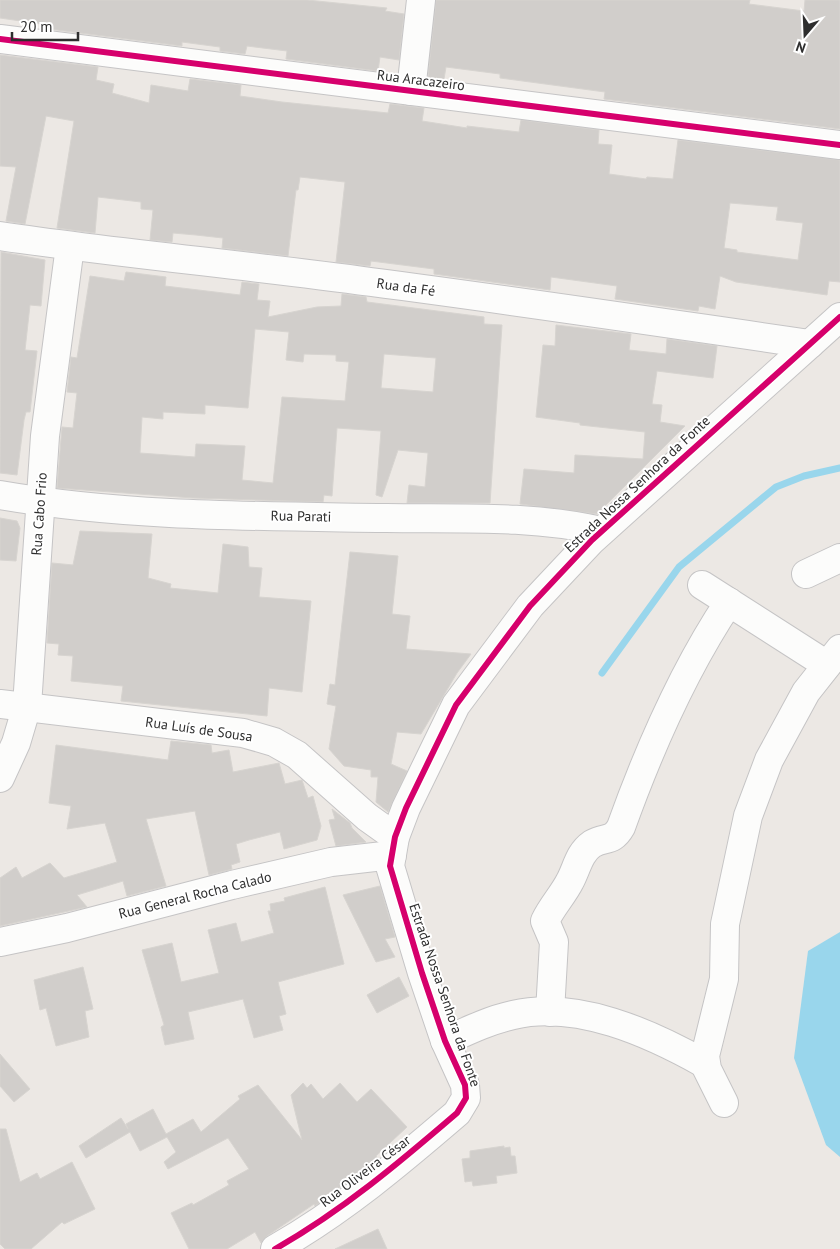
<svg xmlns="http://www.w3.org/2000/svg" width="840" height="1249" viewBox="0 0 840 1249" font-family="'PT Sans',sans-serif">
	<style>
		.water { fill: #99d6ec }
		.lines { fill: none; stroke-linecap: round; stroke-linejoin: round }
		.stream { stroke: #99d6ec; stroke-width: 7 }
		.building { fill: #d1cecb; stroke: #d7d4d0; fill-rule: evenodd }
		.minor-casing { stroke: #c5c4c5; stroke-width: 30 }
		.minor { stroke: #fcfcfb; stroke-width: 28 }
		.cycleway-casing { stroke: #fff; stroke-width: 9 }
		.cycleway { stroke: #d6006c; stroke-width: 6 }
		.labels { text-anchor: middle; stroke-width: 4; stroke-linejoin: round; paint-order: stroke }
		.street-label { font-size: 14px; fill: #2e2e2e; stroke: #fff }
	</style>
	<rect width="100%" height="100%" fill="#ece8e4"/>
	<!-- water -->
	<polygon class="water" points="840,932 840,1157 826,1145 794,1058 808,951"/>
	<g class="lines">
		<!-- stream -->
		<polyline class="stream" points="602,673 679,567 776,487 804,476 840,468"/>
	</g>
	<!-- building -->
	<g class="building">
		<polygon points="0,0 307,0 387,8 385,11 404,14 399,60 380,57 378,71 286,59 287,51 247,46 245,54 220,51 220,47 182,42 182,46 41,28 41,24 0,18"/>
		<polygon points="436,0 750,0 749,4 804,11 805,0 840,0 840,129 604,99 605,92 500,78 500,74 446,67 444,79 428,77"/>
		<path d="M0 55 98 67 96 80 114 84 112 93 149 103 151 85 188 91 190 79 241 85 240 96 282 102 388 113 390 104 424 108 422 121 467 128V126L519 132 521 120 599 130 598 144 612 145 609 174 646 179 647 177 673 179 678 140 840 160V282L829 281 827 295 736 282 720 276 715 309 699 306 698 311 615 299 617 286 551 277 550 290 434 274V269L371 261 370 266 336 262 345 182 300 177 298 190H296L288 256 222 248 223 238 196 235 173 233 172 242 150 240 153 210 141 209V202L98 197 95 233 57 228 74 121 46 116 25 224 6 221 16 167 0 166ZM730 203 778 207 776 220 803 223 798 260 737 252V250L724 248Z"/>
		<polygon points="1,252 45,260 41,306 30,305 25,350 37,351 30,412 26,412 24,420 17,475 0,473"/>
		<path d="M126 272 166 277 165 286 240 295 242 282 259 284 257 300 270 301 268 317 317 307 341 306 342 294 366 297 367 302 484 317V324L502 325 490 503H407L409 485 425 487 428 453 398 450 382 497 376 495 381 431 337 428 332 496 324 495 323 502 193 498 57 488 62 427 73 428 77 393 67 392 71 357 77 358 90 276 124 281ZM255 329 289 332 286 360 303 362 304 354 336 355V361L349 362 345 401 282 397 273 483 242 480 245 446 196 444 195 457 140 453 142 417 163 419V412L205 414V405L248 408ZM384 354 436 358 433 392 381 388Z"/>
		<polygon points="556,325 631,334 629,350 666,354 667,339 717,346 713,378 657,371 652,404 662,405 660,422 685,426 597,514 520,504 524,469 574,473 575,455 643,459 645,432 580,425 580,423 536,417 543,345 555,346"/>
		<polygon points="0,518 17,521 20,528 16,561 0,560"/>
		<polygon points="80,531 152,534 148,578 171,584 170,588 218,593 223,544 248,547 249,567 262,568 259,597 311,601 302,692 269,688 267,716 121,701 123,686 71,681 73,656 58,655 59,644 47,643 52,563 73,565"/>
		<polygon points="350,552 398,556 392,614 410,616 406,649 471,654 457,673 421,734 397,732 391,764 407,771 388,812 376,802 378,777 371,777 371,770 344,766 329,749 336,706 327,704 330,684 335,685"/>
		<polygon points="171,741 211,745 212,753 229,750 233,772 279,763 285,784 302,780 308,798 313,796 321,826 317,840 284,849 280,832 249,840 236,844 240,862 231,865 232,869 209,875 195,811 146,819 166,886 127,896 123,881 77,895 87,907 0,926 0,878 16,867 22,878 50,863 64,878 117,862 105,823 67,829 71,806 49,803 56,745 168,760"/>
		<polygon points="332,809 350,823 352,828 366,842 336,846 329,820 335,819"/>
		<polygon points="380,886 395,937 385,939 395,957 376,962 343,895"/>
		<polygon points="325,887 344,964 278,982 286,1014 279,1016 283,1030 254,1038 243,999 188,1012 194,1039 165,1045 161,1027 164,1025 142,950 172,943 181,982 219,973 208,930 236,923 241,942 274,933 268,911 271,911 270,904 285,901 284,898"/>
		<polygon points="83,967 93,1009 85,1011 89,1037 56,1046 46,1008 40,1010 34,980"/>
		<polygon points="399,977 409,996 377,1013 367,995"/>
		<polygon points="0,1054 30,1089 14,1102 0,1086"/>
		<polygon points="303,1083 307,1088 311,1084 323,1099 340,1083 357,1102 371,1089 407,1127 376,1156 378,1159 315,1206 314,1204 267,1236 261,1243 255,1232 227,1249 189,1249 171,1213 192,1203 193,1205 229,1185 227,1181 249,1169 228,1138 168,1169 164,1162 176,1152 167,1137 140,1151 130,1132 86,1158 79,1146 121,1118 128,1129 126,1124 153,1109 166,1134 193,1119 201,1132 240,1099 238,1096 258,1085 302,1140 291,1095"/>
		<polygon points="0,1129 6,1129 20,1182 37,1173 40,1179 72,1162 95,1209 64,1224 62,1222 31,1249 5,1249 0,1244"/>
		<polygon points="504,1146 504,1148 510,1147 511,1156 515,1156 517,1173 496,1176 497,1183 473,1186 472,1181 465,1182 462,1159 470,1158 470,1151"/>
		<polygon points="378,1229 387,1249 335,1249"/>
	</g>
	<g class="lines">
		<defs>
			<g id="minor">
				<polyline points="0,39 840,145"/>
				<polyline points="411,91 421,0"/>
				<path d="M0 236C123 254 247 265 371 282 518 301 664 323 810 344"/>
				<path d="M0 495C127 517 257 516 386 518 457 519 532 515 601 531"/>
				<polyline points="806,574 840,558"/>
				<polyline points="702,585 827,665"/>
				<polyline points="0,704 243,733 274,742 297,755 367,817 395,837"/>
				<polyline points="0,778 16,743 27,706 45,436 70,246"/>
				<polyline points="0,942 67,928 232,885 331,862 392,855"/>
				<path d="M550 1012 554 942 545 921C552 906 563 895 570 881 577 868 579 853 592 844 605 836 612 843 621 827 649 749 683 671 729 602"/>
				<path d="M445 1041C467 1031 490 1020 513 1015 577 1000 650 1033 705 1064"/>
				<polyline points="724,1103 707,1069 705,1056 724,979 725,924 748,816 769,760 806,692 840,649"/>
				<path d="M275 1249C342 1211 400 1162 457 1113L466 1098 465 1085 445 1041 422 973 390 866 395 837 406 808 456 705 530 606 592 540 840 317"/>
			</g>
		</defs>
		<!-- minor casing -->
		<use href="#minor" class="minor-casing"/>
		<!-- minor -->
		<use href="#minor" class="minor"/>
		<defs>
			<g id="cycleway">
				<polyline points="0,39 840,145"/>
				<path d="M275 1249C342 1211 400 1162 457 1113L466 1098 465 1085 445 1041 422 973 390 866 395 837 406 808 456 705 530 606 592 540 840 317"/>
			</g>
		</defs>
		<!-- cycleway casing -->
		<use href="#cycleway" class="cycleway-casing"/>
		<!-- cycleway -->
		<use href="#cycleway" class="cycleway"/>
	</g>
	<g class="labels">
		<!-- street labels -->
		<g class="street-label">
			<text transform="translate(421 80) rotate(7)" y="5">Rua Aracazeiro</text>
			<text transform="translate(406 287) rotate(8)" y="5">Rua da Fé</text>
			<text transform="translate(637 484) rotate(-43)" y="5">Estrada Nossa Senhora da Fonte</text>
			<text transform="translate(39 514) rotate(-86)" y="5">Rua Cabo Frio</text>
			<text transform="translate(301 516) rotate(1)" y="5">Rua Parati</text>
			<text transform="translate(199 729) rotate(8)" y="5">Rua Luís de Sousa</text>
			<text transform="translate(195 895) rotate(-14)" y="5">Rua General Rocha Calado</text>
			<text transform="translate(445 995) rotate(71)" y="5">Estrada Nossa Senhora da Fonte</text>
			<text transform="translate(365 1171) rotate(-37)" y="5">Rua Oliveira César</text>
		</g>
	</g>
	<!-- north arrow -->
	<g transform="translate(805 35) rotate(199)" stroke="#ffffff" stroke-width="4" paint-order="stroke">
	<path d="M0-4L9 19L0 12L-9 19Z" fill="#2e2e2e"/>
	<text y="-8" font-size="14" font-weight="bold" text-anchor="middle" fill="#2e2e2e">N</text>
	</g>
	<!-- scale -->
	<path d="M12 32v8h66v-8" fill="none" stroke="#2e2e2e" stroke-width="2.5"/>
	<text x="20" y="32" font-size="15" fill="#2e2e2e" stroke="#ffffff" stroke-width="4" paint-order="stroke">20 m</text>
</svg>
